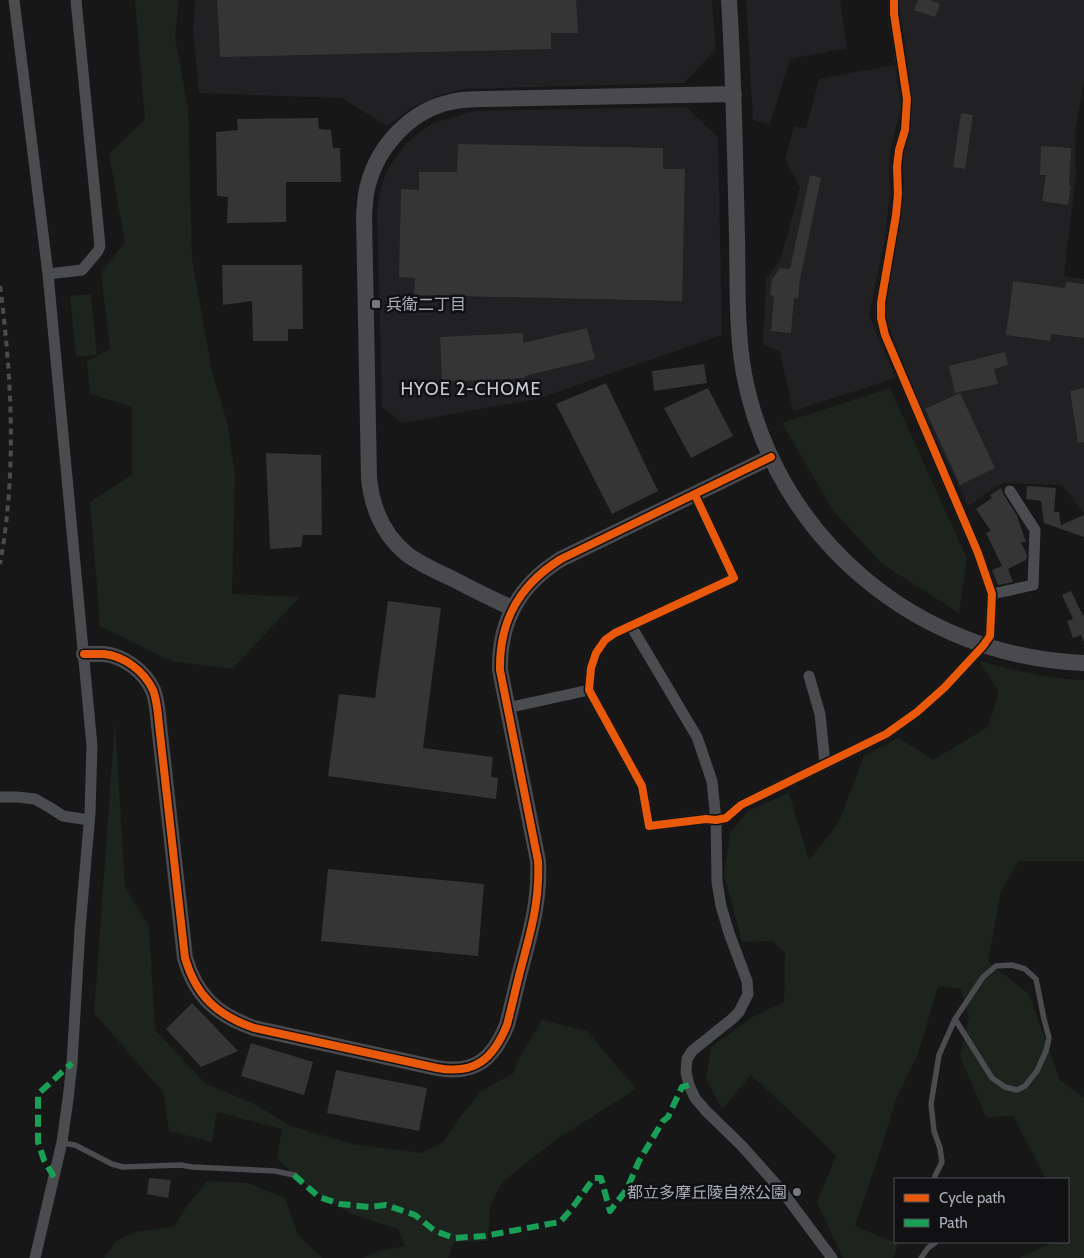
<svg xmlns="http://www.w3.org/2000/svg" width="1084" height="1258" viewBox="0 0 1084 1258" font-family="Cabin,'Noto Sans JP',sans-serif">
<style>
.built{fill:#212123}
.green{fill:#1d241e}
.building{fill:#353536}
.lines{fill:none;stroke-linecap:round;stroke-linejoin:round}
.lane{stroke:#4b4c50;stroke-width:5.5}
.street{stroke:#4b4c50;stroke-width:11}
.secondary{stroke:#4a4a4e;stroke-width:16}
.rail{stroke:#4b4c4f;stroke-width:4;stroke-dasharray:6 5;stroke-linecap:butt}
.quiet{stroke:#1a9f57;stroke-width:6;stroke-dasharray:12 6;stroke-linecap:butt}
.cycleway-casing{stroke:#111113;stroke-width:11}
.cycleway{stroke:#e8590c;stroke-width:8}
.poi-dot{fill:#757880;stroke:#111113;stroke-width:2}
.labels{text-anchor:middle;stroke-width:5;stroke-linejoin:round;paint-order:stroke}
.poi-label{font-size:16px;fill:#a8adb8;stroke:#111113;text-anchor:start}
.neighbourhood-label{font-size:18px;letter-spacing:1px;fill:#c9ccd4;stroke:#111113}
</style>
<rect width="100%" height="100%" fill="#171717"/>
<path class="built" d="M195 0H712L716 49 684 83 463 89 434 97 410 109 387 126 342 98 199 93 193 32Z
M746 0H840L847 48 790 59 770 124 753 120Z
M899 0H1084V81L1075 132 1076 174 1064 276 1084 279V514L1062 485 1002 483 968 506 920 406 885 317 904 185 902 155 912 104 910 82Z
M895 65 901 106 889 158 890 194 885 239 869 315 896 378 793 411 780 351 763 345 766 279 781 258 800 188 785 159 794 126 806 128 819 79Z
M686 107 718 137 722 335 537 399 402 423 382 407 377 213 379 195 386 172 406 143 433 123 475 111Z"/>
<path class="green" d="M135 0H179L175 38 188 108 192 259 212 371 228 426 235 476 232 594 300 597 232 669 171 661 100 626 90 502 132 475V407L90 394 87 361 110 349 101 273 125 242 109 154 145 119Z
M91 294 97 355 76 357 70 296Z
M890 388 967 559 959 613 881 563 833 510 782 423Z
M979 661C1014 670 1048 679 1084 680V861H1019L1001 891 988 962 1029 994 1060 1081 1084 1097V1258H1019L1054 1242H1068V1179H1046L1013 1116 986 1117 960 1056 969 1017 961 989 938 986 918 1054 896 1099 880 1152 855 1226 898 1244 893 1258H843L817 1202 836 1156 810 1130 751 1075 722 1109 706 1079 711 1047 752 1017 784 1002 785 953 772 941 742 942 724 874 730 833 748 811 789 793 809 860 839 822 864 756 899 738 933 760 988 727 999 692Z
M115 721 125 888 149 926 155 1030 206 1084 253 1103 290 1126 353 1144 421 1153 443 1142 461 1116 482 1090 513 1074 517 1062 542 1020 587 1031 636 1089 557 1139 502 1182 490 1206 488 1241 454 1242 448 1258H363L378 1251 405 1246 398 1229 351 1214 311 1189 277 1159 282 1129 217 1112 212 1142 169 1131 163 1092 94 1013Z
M207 1181 248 1183 285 1198 298 1235 322 1258H104L116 1241 135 1232 174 1227 187 1206Z"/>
<path class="building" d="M217 0H576L578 33H551V49L220 57Z
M918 0H930L940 4 935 17 914 10Z
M961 113 973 115 965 169 953 167Z
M318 118 319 129 331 130 333 148H340L341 182H286V222L227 223 228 197 217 196 216 132 238 130 237 119Z
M458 144 663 148V169H685L682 301 414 295 415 278 399 277 401 189 419 190V172H457Z
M1041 146 1071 148 1069 185H1071L1068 205 1042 201 1046 175H1040Z
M810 175 821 178 800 279 798 299 794 298 791 333 771 331 774 296 770 295 772 280 780 268 790 269Z
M222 265H302L303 329H288V341H253L252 301 223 305Z
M1013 281 1065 288 1066 282 1084 284V338L1051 334 1050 341 1006 335Z
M587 328 595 359 525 376V378L442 382 440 337 523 333V343Z
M1005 352 1008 365 994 369 998 384 955 393 949 366Z
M704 364 707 383 654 391 652 371Z
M606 383 658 491 612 514 556 404Z
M708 388 733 436 691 458 664 408Z
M1084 388V442L1078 443 1070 391Z
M960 393 995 468 960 485 925 409Z
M266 453 321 455 322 535H303L301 547 270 549Z
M1027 486 1056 488 1054 512H1059L1061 525 1084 515V537L1044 523 1041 501 1026 499Z
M1001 488 1004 495 1017 516 1026 542H1021L1027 555 1026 560 1008 569 1013 582 998 585 992 570 1002 566 986 533 991 531 976 509 992 498 990 495Z
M1071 591 1083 616 1084 615V642L1081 635 1073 638 1067 621 1073 619 1062 595Z
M388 601 441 608 423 748 493 757 491 777 498 778 496 799 328 776 339 694 375 698Z
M328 869 484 884 478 956 321 941Z
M192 1003 238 1051 201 1067 166 1029Z
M251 1043 313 1062 304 1095 241 1076Z
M336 1070 427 1088 419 1131 327 1113Z
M149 1178 171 1180 168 1198 147 1194Z"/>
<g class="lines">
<path class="lane" d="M62 1143 75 1145 112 1164 123 1167 181 1165 192 1167 275 1171 294 1175
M935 1179V1176L942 1162 940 1148 934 1131 931 1104 939 1055 955 1019 983 977 996 966 1012 965 1025 969 1036 979 1044 1019 1049 1038 1046 1051 1037 1071 1025 1086 1017 1090 1005 1087 992 1078 955 1019
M921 1258 928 1248 936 1242"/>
<path class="street" d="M14 0 48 274 92 746 90 813 80 929 72 1063 68 1099 62 1142 35 1258
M48 274 82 270 98 251 100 246 76 0
M695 495 734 578 615 633 605 640 596 653 591 668 589 690 642 786 649 826 706 819 716 820 726 818 741 805 886 734 917 712 944 688 983 646 990 636 992 594 978 553 885 335 881 318V303L896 215 898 194 897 167 899 150 905 130 907 99 894 14V0
M992 594 1033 585 1035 530 1010 491
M631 626 697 737 712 781 716 820 717 882 721 906 729 933 747 981 748 994 739 1012 732 1019 692 1051 687 1059 686 1072 689 1085 695 1098 706 1111 742 1146 782 1191 832 1258
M809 676 820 714 825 763
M507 708 589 690
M0 797H17L35 799 49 807 63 816 89 820"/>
<path class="secondary" d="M729 0C734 79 735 158 737 237 738 281 736 330 744 374 775 538 918 657 1084 663
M512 608C492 599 472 589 453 579 438 572 422 565 408 555 383 535 372 509 369 478L364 215C365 205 365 195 368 185 378 146 411 110 451 102 462 99 474 99 485 99L734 94
M84 654C91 654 97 654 104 654 124 656 144 671 153 690 157 700 158 713 159 725L185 958C196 996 217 1015 254 1028L437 1068C475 1075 493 1059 507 1025 512 1006 516 987 521 968 531 931 540 900 538 861L500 670C499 621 519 585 561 559L771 457"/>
<path class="rail" d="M0 286C3 307 5 329 7 350 13 422 13 493 0 564"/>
<path class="quiet" d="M294 1175 319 1197 340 1204 369 1207 386 1205 415 1215 435 1231 454 1238 484 1236 560 1222 570 1211 594 1178H601L610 1211 627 1189 639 1161 663 1121 668 1117 682 1087 689 1085
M54 1177 44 1160 38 1142V1094L72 1063"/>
<g class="cycleway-casing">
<path id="cycleway" d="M695 495 734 578 615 633 605 640 596 653 591 668 589 690 642 786 649 826 706 819 716 820 726 818 741 805 886 734 917 712 944 688 983 646 990 636 992 594 978 553 885 335 881 318V303L896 215 898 194 897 167 899 150 905 130 907 99 894 14V0
M84 654C91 654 97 654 104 654 124 656 144 671 153 690 157 700 158 713 159 725L185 958C196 996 217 1015 254 1028L437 1068C475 1075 493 1059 507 1025 512 1006 516 987 521 968 531 931 540 900 538 861L500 670C499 621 519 585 561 559L771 457"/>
</g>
<use href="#cycleway" class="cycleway"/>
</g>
<g class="poi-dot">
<rect x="371" y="299" width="10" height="10" rx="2.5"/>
<circle cx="797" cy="1192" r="5"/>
</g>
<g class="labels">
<g class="poi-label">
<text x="386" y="310">兵衛二丁目</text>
<text x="787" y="1198" text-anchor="end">都立多摩丘陵自然公園</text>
</g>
<g class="neighbourhood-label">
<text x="471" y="395">HYOE 2-CHOME</text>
</g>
</g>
<rect x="894" y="1178" width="175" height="65" fill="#111113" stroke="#4d4f55"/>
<rect x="904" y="1194" width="25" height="8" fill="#e8590c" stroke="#4d4f55"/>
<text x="939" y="1203" font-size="15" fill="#a8adb8">Cycle path</text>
<rect x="904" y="1219" width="25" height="8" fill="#1a9f57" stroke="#4d4f55"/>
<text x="939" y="1228" font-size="15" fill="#a8adb8">Path</text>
</svg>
